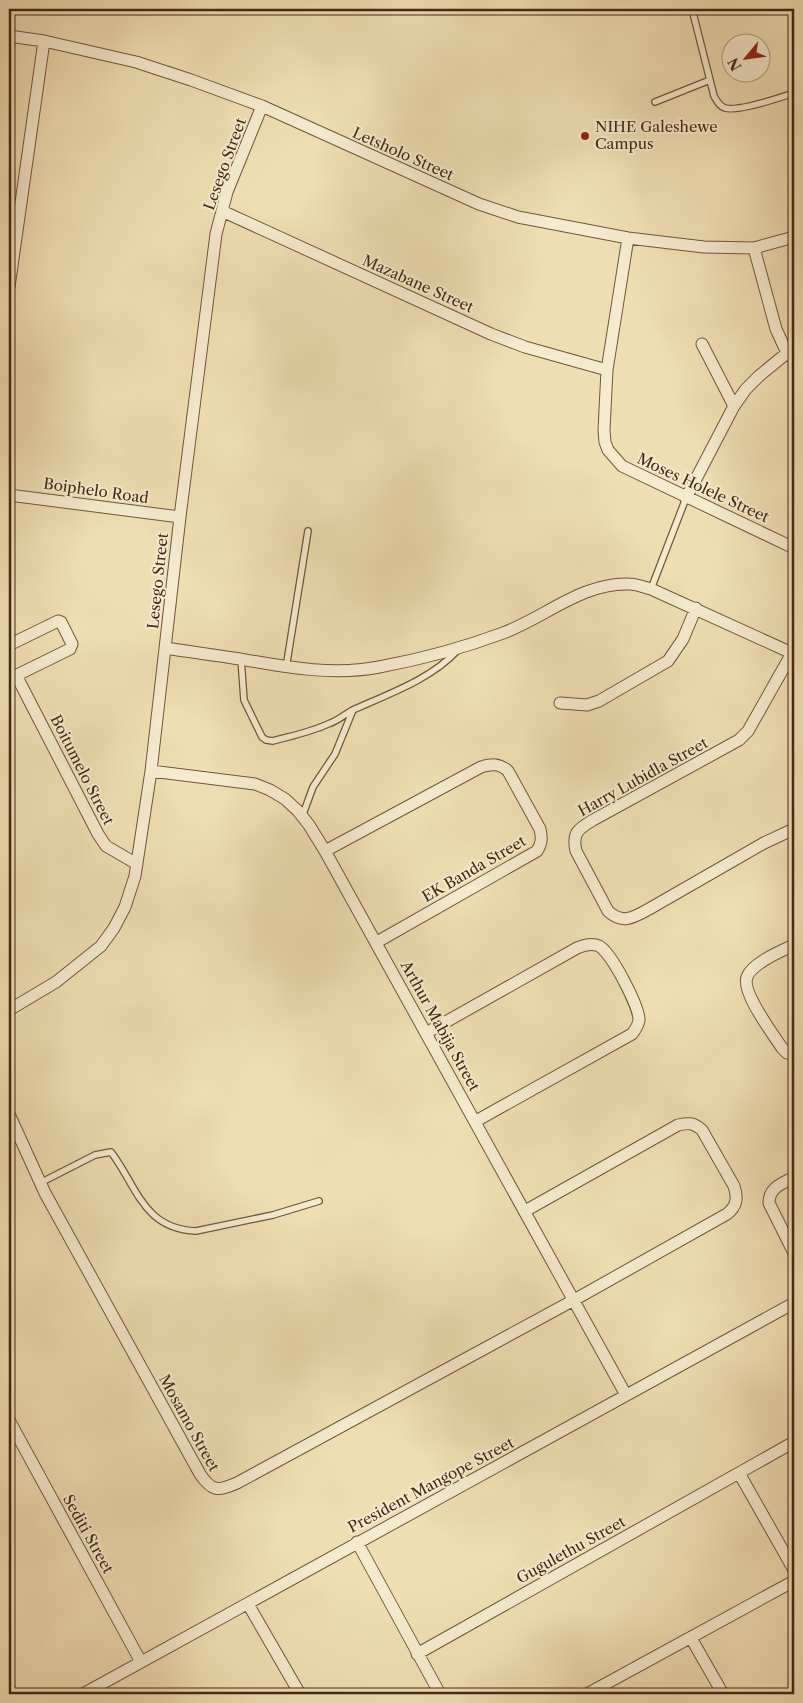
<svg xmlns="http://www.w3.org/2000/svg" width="803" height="1703" viewBox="0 0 803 1703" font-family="'Libre Caslon Text',serif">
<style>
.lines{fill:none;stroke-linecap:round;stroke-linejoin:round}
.service-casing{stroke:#70563d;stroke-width:8}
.minor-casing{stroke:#70563d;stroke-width:13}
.service{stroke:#f5eace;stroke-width:5.5}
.minor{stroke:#f5eace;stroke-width:11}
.poi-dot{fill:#8f2418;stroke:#f5eace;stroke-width:2}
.labels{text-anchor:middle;stroke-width:4;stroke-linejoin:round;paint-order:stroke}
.poi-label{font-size:15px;fill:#452816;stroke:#f5eace;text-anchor:start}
.street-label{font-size:15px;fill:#452816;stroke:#f5eace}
</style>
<rect width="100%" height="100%" fill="#efdeb3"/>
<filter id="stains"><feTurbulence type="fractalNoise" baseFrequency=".004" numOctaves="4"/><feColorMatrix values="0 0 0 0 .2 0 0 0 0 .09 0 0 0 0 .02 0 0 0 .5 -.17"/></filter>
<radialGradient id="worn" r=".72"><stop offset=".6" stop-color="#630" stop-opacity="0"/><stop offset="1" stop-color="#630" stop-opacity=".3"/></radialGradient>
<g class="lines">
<g class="service-casing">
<path id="service" d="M692 9 714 96C717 101 719 106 725 108 738 112 779 98 794 93
M655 102 710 80
M651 589 686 498
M241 659 244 700 262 737 266 740 273 741C291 736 311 732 328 724 338 721 346 713 355 709 391 693 431 679 458 650
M286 668 308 531
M302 817 313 787 335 754 353 710
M40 1183 95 1155 111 1152C137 1186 143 1229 196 1231L273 1215 319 1201"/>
</g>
<g class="minor-casing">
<path id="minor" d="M9 36 44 41 136 62 191 80 262 106 479 204 518 217 628 238 704 247 754 248 794 237
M222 211 491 334 525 347 607 370
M628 238 607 370 604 430 605 442 608 450 622 466 794 548
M754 248 776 329 787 353 794 359
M9 287 44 41
M702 344 734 406
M9 495 180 517
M686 498 734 406 746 389 759 376 787 353
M9 645 58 621 61 622 72 644 70 649 9 679
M165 648C190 652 215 655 240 659 286 667 333 676 379 667 422 659 463 648 503 633 544 618 583 582 629 584 636 584 644 587 651 589L794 654
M792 653 748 731 739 740 593 820C578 829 572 833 576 851L608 911C623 925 634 917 649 909L764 843 794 829
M16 675 98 834 106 846 137 864
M560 703 587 705 599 701 668 661 683 639 696 608
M151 771 255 784 270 790 285 799 298 811 309 825 325 851 626 1395
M325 851 481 767C492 764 499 763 508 771L540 829C542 838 542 843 537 851L377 942
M794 945C781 951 752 963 747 977 741 992 773 1034 782 1048L787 1053 794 1054
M9 1010 56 982 101 946 114 928 125 907 135 876 151 771 180 517 216 234 227 192 262 106
M426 1033 577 948C584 945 592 943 599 946 611 952 639 1006 639 1020 638 1026 636 1029 632 1034L476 1121
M9 1114 45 1193 200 1474C212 1492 218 1491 237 1483L574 1300 727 1214C737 1206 738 1198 734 1186L702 1130C693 1122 688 1123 678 1125L525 1211
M794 1177C782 1184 769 1187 769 1203L794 1253
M9 1420 141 1662
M739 1473 794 1570
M357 1542 440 1694
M248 1604 300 1694
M691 1638 723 1694
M417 1654 794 1442
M83 1694 794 1303
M587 1694 794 1581"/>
</g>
<use href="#service" class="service"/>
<use href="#minor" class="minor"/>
</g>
<circle class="poi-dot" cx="585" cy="136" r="5"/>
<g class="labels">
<g class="poi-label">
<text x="595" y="132">NIHE Galeshewe<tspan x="595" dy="17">Campus</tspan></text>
</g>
<g class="street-label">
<text transform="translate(403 154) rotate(24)" y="5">Letsholo Street</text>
<text transform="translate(225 164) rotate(-70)" y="5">Lesego Street</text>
<text transform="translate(418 284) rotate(24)" y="5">Mazabane Street</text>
<text transform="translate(703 488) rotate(25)" y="5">Moses Holele Street</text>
<text transform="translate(96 491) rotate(8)" y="5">Boiphelo Road</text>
<text transform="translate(158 581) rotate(-84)" y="5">Lesego Street</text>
<text transform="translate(82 770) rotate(63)" y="5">Boitumelo Street</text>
<text transform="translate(643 777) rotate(-29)" y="5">Harry Lubidla Street</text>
<text transform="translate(474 869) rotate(-30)" y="5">EK Banda Street</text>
<text transform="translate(440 1026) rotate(61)" y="5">Arthur Mabija Street</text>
<text transform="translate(189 1423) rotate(61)" y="5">Mosamo Street</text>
<text transform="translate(431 1485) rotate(-28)" y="5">President Mangope Street</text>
<text transform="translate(88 1534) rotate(61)" y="5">Sediti Street</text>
<text transform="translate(571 1550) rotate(-29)" y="5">Gugulethu Street</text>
</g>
</g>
<rect width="803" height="1703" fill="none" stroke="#efdeb3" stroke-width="30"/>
<rect x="10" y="10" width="783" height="1683" fill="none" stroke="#452816" stroke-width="2.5"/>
<rect x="15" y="15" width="773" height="1673" fill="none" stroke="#452816"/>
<g transform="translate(746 58) rotate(241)"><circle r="24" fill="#f5eace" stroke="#af9c84"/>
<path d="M0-4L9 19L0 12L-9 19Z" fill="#8f2418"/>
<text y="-8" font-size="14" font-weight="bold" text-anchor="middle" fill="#452816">N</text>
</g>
<rect width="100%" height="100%" filter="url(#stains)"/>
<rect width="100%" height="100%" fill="url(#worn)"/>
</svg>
